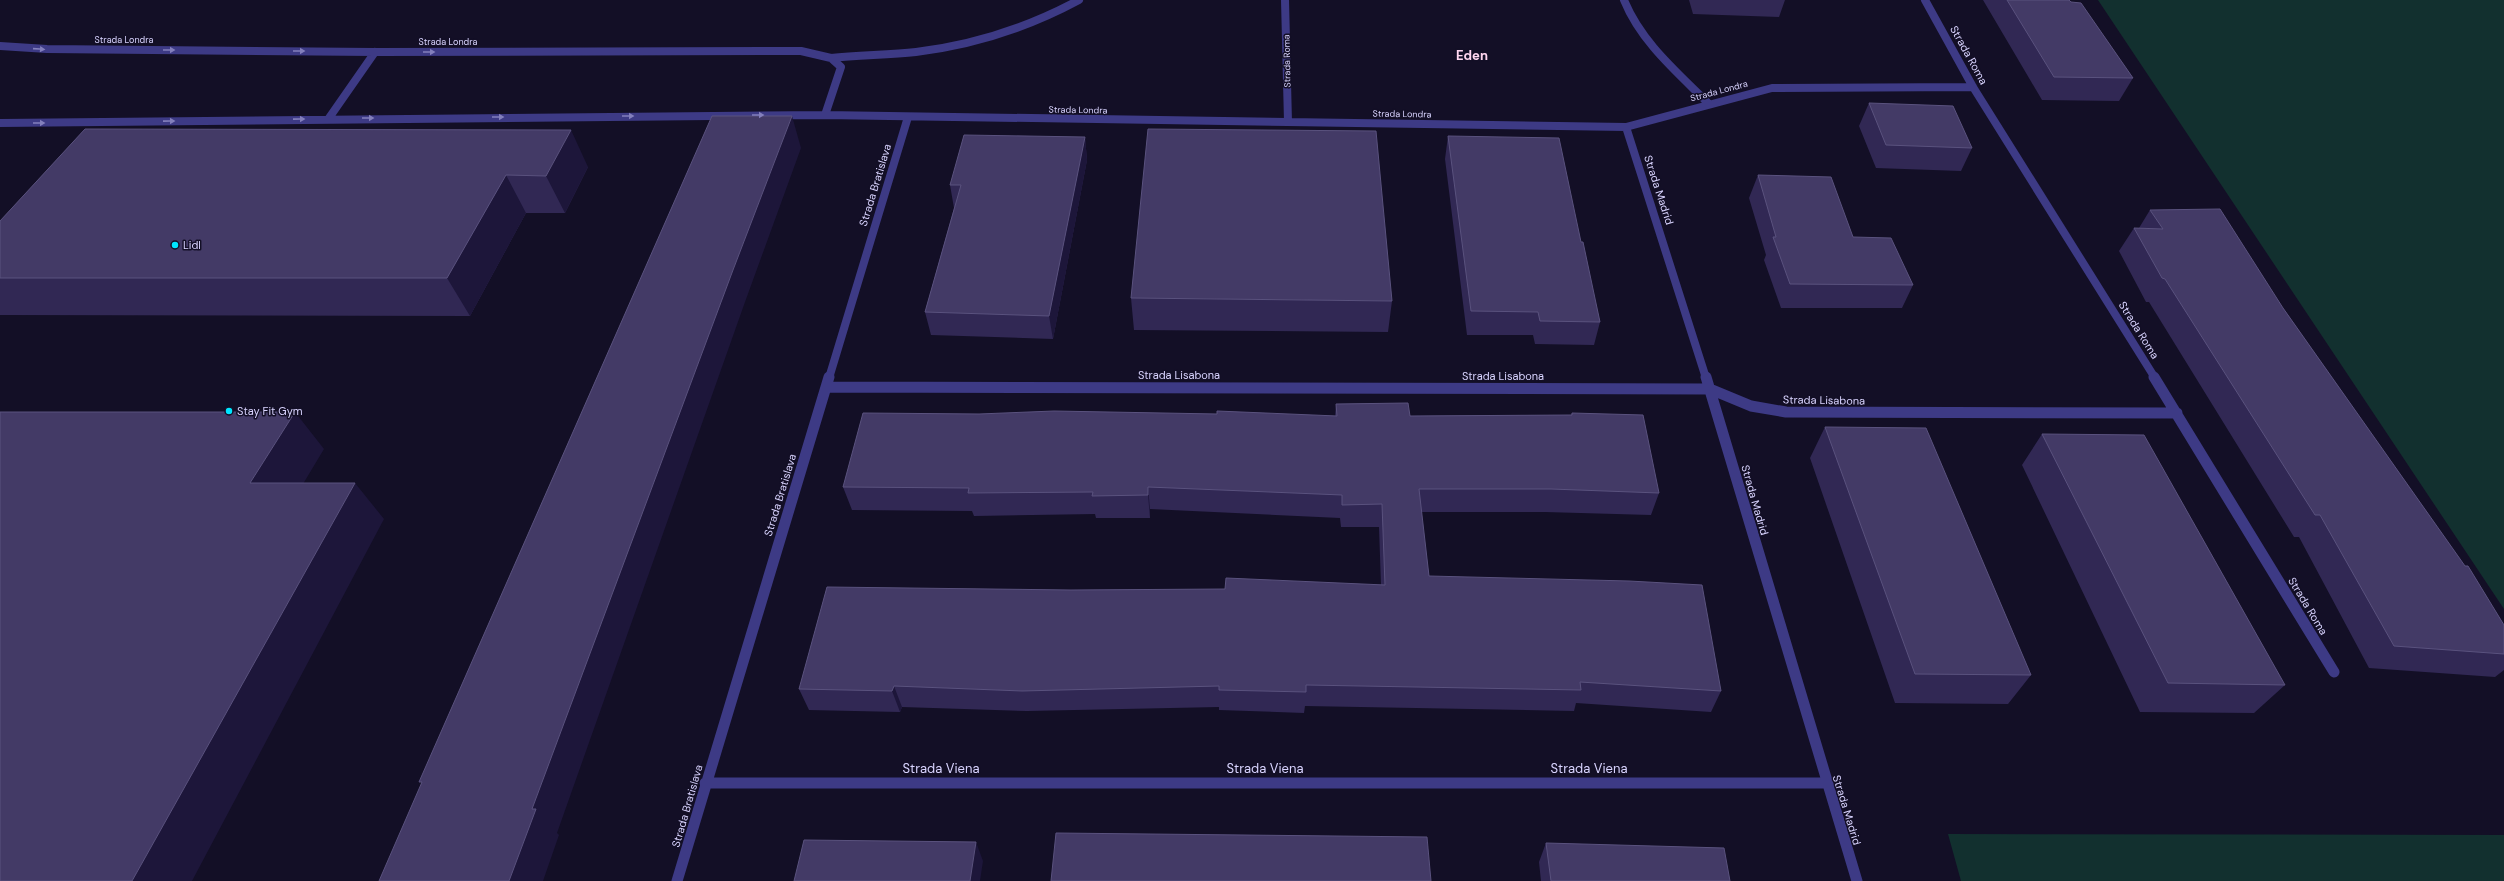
<svg xmlns="http://www.w3.org/2000/svg" width="2504" height="881" viewBox="0 0 2504 881" font-family="'DM Sans',sans-serif">
<style>
.green{fill:#12302f}
.lines{fill:none;stroke-linecap:round;stroke-linejoin:round}
.minor-far1{stroke:#3d3a85;stroke-width:8}
.minor{stroke:#3d3a85;stroke-width:11}
.wall{fill:#312854}
.shaded-wall{fill:#1d163a}
.building{fill:#433a66;stroke:#5a527e}
.oneway{fill:#837fbc}
.poi-dot{fill:#00e5ff;stroke:#130f26;stroke-width:1.5}
.labels{text-anchor:middle;stroke-width:3;stroke-linejoin:round;paint-order:stroke}
.far-street-label{font-size:9px;fill:#d9d4ff;stroke:#130f26}
.street-label{font-size:11px;fill:#d9d4ff;stroke:#130f26}
.poi-label{font-size:11px;fill:#d9d4ff;stroke:#130f26;text-anchor:start}
.far-district-label{font-size:13px;font-weight:bold;fill:#ffd6f0;stroke:#130f26}
.near-street-label{font-size:13px;fill:#d9d4ff;stroke:#130f26}
</style>
<rect width="100%" height="100%" fill="#130f26"/>
<path class="green" d="M2098 0H2504V609Z
M1948 834 2504 835V881H1961Z"/>
<g class="lines">
<path class="minor-far1" d="M1285 0 1288 122
M1624 0C1641 42 1677 72 1709 104
M1925 0 1973 87 2155 378
M0 46 47 49 375 52 801 51 831 58 841 67 825 115
M831 58C859 55 888 55 916 52 973 45 1029 27 1079 0
M329 118 375 52
M0 123 825 115 1626 127 1772 88 1973 87
M1626 127 1706 378
M829 378 908 117"/>
<path class="minor" d="M1706 377 1857 881
M2154 377 2334 672
M826 387 1710 389 1751 406 1786 412 2177 413
M705 783H1826
M677 881 829 377"/>
</g>
<path class="wall" d="M1689 0H1785L1779 17 1693 14Z
M1983 0H2069L2133 78 2119 101 2042 100Z
M1869 103 1972 148 1961 171 1876 168 1859 126Z
M1448 136 1581 242 1600 322 1594 345 1535 344 1533 335H1467L1445 159Z
M1085 137 1087 160 1053 339 931 335 925 312 954 208 950 185Z
M588 167 565 213H526L470 316 0 315V221Z
M1758 175 1853 237 1913 285 1902 308H1781L1764 260 1766 255 1749 198Z
M2150 210 2283 308 2504 625V670L2495 677 2369 668 2299 537H2294L2149 302H2146L2119 251 2134 228H2139Z
M1131 298 1392 301 1388 332 1134 330Z
M1336 404 1410 416 1571 415 1572 413 1659 493 1651 515 1545 512H1421L1429 576 1721 691 1711 712 1576 703 1574 711 1305 706 1304 713 1219 710V707L1027 711 902 707 900 712 809 710 799 689 1071 590 1225 589 1381 585 1379 527H1341L1340 518 1150 509V518H1096L1095 514 974 516 972 511 852 510 843 487 1335 416Z
M1825 427 2031 675 2008 704 1895 703 1810 458Z
M2042 434 2285 685 2254 713 2140 712 2022 465Z
M1546 843 1730 881H1541L1539 862Z"/>
<path class="shaded-wall" d="M792 116 801 148 745 302 557 833 559 835 543 881H509L532 809 733 270Z
M571 130 588 167 565 213 546 176Z
M1085 137 1087 160 1053 339 1049 316Z
M506 175 526 213 470 316 447 278Z
M295 412 324 449 282 519 250 483Z
M355 483 384 519 192 881H132Z
M1148 487 1150 509V518L1148 495Z
M894 686 902 707 900 712 892 691Z
M976 842 983 861 980 881H970Z"/>
<path class="building" d="M2007 0H2069L2071 2 2081 3 2133 78 2054 77Z
M1869 103 1953 106 1972 148 1886 145Z
M712 116H792L733 270 532 809H536L509 881H379L422 782H419Z
M85 129 571 130 546 176 506 175 447 278H0V221Z
M1148 129 1376 131 1392 301 1131 298Z
M964 135 1085 137 1049 316 925 312 961 185H950Z
M1448 136 1559 138 1581 242H1583L1600 322 1540 321 1538 312 1471 311Z
M1758 175 1831 177 1853 237 1891 238 1913 285 1790 284 1773 237H1776Z
M2220 209 2283 308 2465 566H2468L2504 625V654L2394 646 2320 515H2315L2165 279 2162 278 2134 228 2163 229 2150 210Z
M1408 403 1410 416 1572 415V413L1643 415 1659 493 1551 489H1419L1429 576 1629 581 1702 585 1721 691 1580 682 1581 690 1306 685V692L1219 690V686L1022 691 894 686 892 691 799 689 827 587 1071 590 1225 589 1226 578 1385 585 1382 504 1342 505V495L1148 487V495L1092 496 1093 492 968 493 969 488 843 487 863 413 979 414 1054 411 1217 414V411L1337 416 1336 404Z
M0 412H295L250 483H355L132 881H0Z
M1825 427 1926 428 2031 675 1915 674Z
M2042 434 2144 435 2285 685 2168 683Z
M1056 833 1427 837 1431 881H1051Z
M804 840 976 842 970 881H794Z
M1546 843 1724 848 1730 881H1551Z"/>
<defs><path id="oneway-solid" d="M-6-.8H1V-3.2L6.5 0L1 3.2V.8H-6Z"/></defs>
<g class="oneway">
<use href="#oneway-solid" transform="translate(39 49) rotate(4)"/>
<use href="#oneway-solid" transform="translate(169 50)"/>
<use href="#oneway-solid" transform="translate(299 51)"/>
<use href="#oneway-solid" transform="translate(429 52)"/>
<use href="#oneway-solid" transform="translate(758 115)"/>
<use href="#oneway-solid" transform="translate(628 116)"/>
<use href="#oneway-solid" transform="translate(498 117)"/>
<use href="#oneway-solid" transform="translate(368 118)"/>
<use href="#oneway-solid" transform="translate(299 119) rotate(-1)"/>
<use href="#oneway-solid" transform="translate(169 121) rotate(-1)"/>
<use href="#oneway-solid" transform="translate(39 123)"/>
</g>
<g class="poi-dot">
<circle cx="175" cy="245" r="4"/>
<circle cx="229" cy="411" r="4"/>
</g>
<g class="labels">
<g class="far-street-label">
<text x="124" y="43">Strada Londra</text>
<text x="448" y="45">Strada Londra</text>
<text transform="translate(1287 61) rotate(-91)" y="3">Strada Roma</text>
<text transform="translate(1719 91) rotate(-15)" y="3">Strada Londra</text>
<text transform="translate(1078 110) rotate(1)" y="3">Strada Londra</text>
<text transform="translate(1402 114) rotate(1)" y="3">Strada Londra</text>
</g>
<g class="street-label">
<text transform="translate(1969 55) rotate(61)" y="4">Strada Roma</text>
<text transform="translate(875 185) rotate(-73)" y="4">Strada Bratislava</text>
<text transform="translate(1659 190) rotate(72)" y="4">Strada Madrid</text>
<text transform="translate(2139 330) rotate(58)" y="4">Strada Roma</text>
<text x="1179" y="379">Strada Lisabona</text>
<text x="1503" y="380">Strada Lisabona</text>
<text transform="translate(1824 400) rotate(1)" y="4">Strada Lisabona</text>
<text transform="translate(780 495) rotate(-73)" y="4">Strada Bratislava</text>
<text transform="translate(1755 500) rotate(74)" y="4">Strada Madrid</text>
<text transform="translate(2308 606) rotate(59)" y="4">Strada Roma</text>
<text transform="translate(687 806) rotate(-74)" y="4">Strada Bratislava</text>
<text transform="translate(1847 810) rotate(73)" y="4">Strada Madrid</text>
</g>
<g class="poi-label">
<text x="183" y="249">Lidl</text>
<text x="237" y="415">Stay Fit Gym</text>
</g>
<g class="far-district-label">
<text x="1472" y="60">Eden</text>
</g>
<g class="near-street-label">
<text x="941" y="773">Strada Viena</text>
<text x="1265" y="773">Strada Viena</text>
<text x="1589" y="773">Strada Viena</text>
</g>
</g>
</svg>
